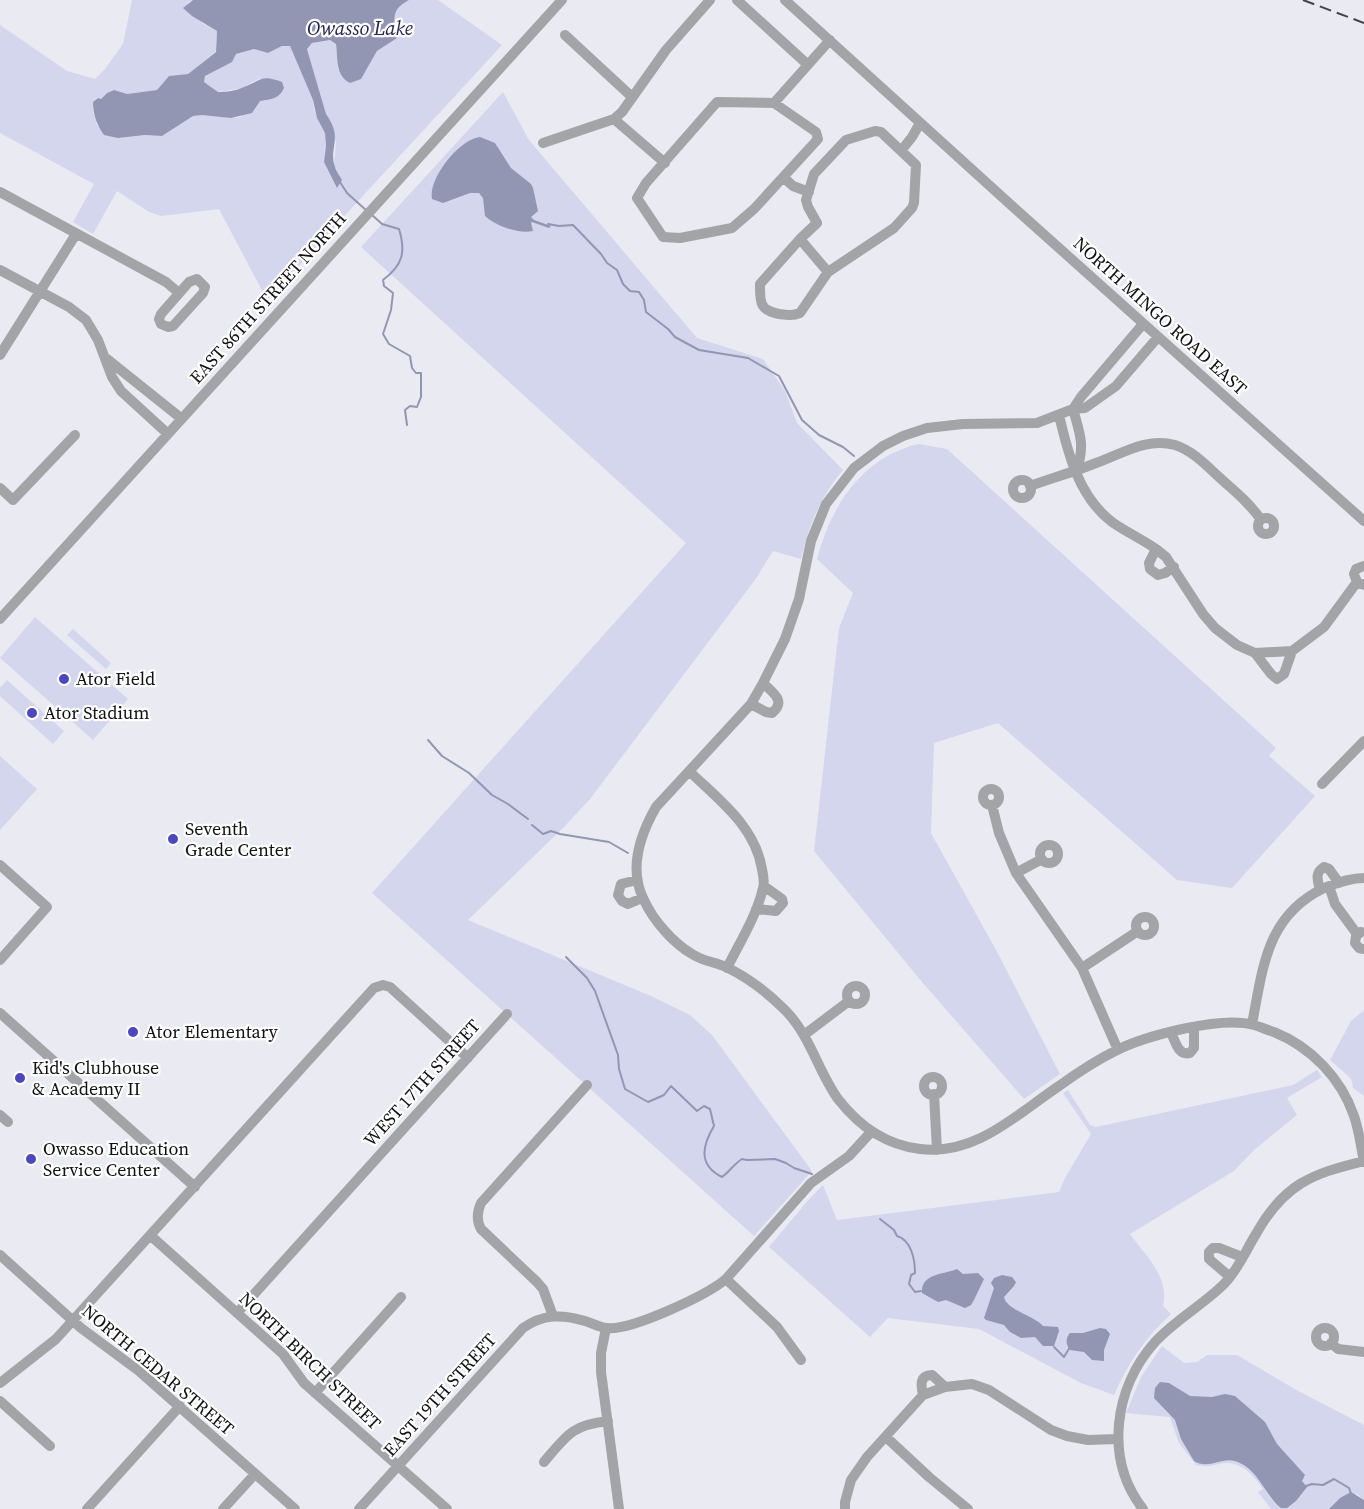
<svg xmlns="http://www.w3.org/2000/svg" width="1364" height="1509" viewBox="0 0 1364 1509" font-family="'Source Serif 4',serif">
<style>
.green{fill:#d3d6ed}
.water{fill:#9296b2}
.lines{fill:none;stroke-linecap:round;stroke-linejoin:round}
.stream{stroke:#9296b2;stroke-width:2}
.minor{stroke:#a3a4a7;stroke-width:10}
.rail{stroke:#434347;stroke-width:2;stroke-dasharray:12 6;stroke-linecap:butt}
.poi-dot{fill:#4c47bd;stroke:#fff;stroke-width:2}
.labels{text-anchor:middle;stroke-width:4.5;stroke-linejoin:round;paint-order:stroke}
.street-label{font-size:18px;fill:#111114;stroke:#fff}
.poi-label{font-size:18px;fill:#111114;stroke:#fff;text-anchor:start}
.water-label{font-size:20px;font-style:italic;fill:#24254d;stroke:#fff}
</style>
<rect width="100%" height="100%" fill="#eaebf2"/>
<path class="green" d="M132 0H193L187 3 202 23 217 31 216 51 188 74 169 76 157 90 127 94 114 90 107 93 101 99 97 98 93 102V111L97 125 118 138 145 135 162 136 193 116 202 114 231 118 241 117 260 78 243 88 218 92 204 82 205 76 231 62 235 54 254 49 268 53 282 46H290L313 100 314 110 325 133 326 146 324 162 342 180 334 166 336 143 332 123 326 114 307 49 312 43 330 40 336 44 338 70 365 72 377 51 397 38 393 17 400 5 409 0H438L502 45 267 300 219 209 161 216 149 212 117 191 93 234 73 222 94 184 0 133V25L67 71 95 79 105 69 123 44Z
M503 92 529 140 697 338 763 359 785 391 797 423 843 470C820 497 809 525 801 559L773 551 755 580 590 799 564 827 468 920 651 996 690 1015 712 1035 812 1171 754 1236 372 893 686 543 361 247Z
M919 444 947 449 1276 748 1269 756 1315 796 1232 888 1177 880 998 723 934 743 931 833 995 948 1060 1074 1024 1099 922 982 814 851 839 628 853 593 817 559C831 506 862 457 919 444Z
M35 617 128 699 93 740 0 658Z
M73 629 111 663 106 669 67 635Z
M7 680 64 731 53 744 0 696V688Z
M0 756 37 789 0 830Z
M1364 1010V1096L1353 1088 1352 1081 1348 1076 1330 1060 1351 1021Z
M1317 1070 1322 1077 1287 1098 1297 1115 1254 1150 1234 1171 1130 1234C1145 1255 1170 1277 1163 1306L1171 1314C1144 1339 1129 1362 1114 1395L1081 1383 979 1329 888 1318 870 1337 769 1247 810 1198 823 1185 837 1220 1059 1192 1065 1178 1091 1134 1063 1093 1068 1090 1090 1125 1096 1127 1293 1085Z
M1162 1346 1184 1363 1197 1362 1207 1355H1237L1300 1392 1364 1425V1500L1357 1494 1340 1498 1329 1509H1271L1258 1492 1263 1489C1253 1474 1239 1459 1219 1464 1211 1466 1205 1467 1196 1465L1179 1443 1170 1417 1126 1413 1141 1377Z"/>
<path class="water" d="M193 0H409C390 10 394 19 397 38L377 51 361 79 350 83C335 75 338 59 336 44L330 40 312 43 307 49 326 114C344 139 328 147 335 167 336 171 340 176 342 180L337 188 324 162 326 146 325 133 317 118 313 100 290 46H282L268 53 254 49 236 54 232 62 205 76 204 82 218 92C226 92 236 91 244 87 262 80 261 74 282 82L284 88C279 99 271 99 260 101L252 113 231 118 202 115 193 116 162 136 145 135 118 138 104 135C97 125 93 115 93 102L98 98 101 99 107 93 114 90 127 94 157 90 169 76 188 74 216 52 217 31 192 16 183 8Z
M480 137 495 143 511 168 531 184 533 188 538 211 531 217 534 220 551 226 549 228 532 222 531 223 533 231C518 234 496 226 485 216L483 198 479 193H470L443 203 432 199C428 179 459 139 480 137Z
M957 1269 963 1274 978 1273 984 1279 974 1300 971 1305 965 1308 946 1300 938 1302 922 1293C921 1273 943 1275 957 1269Z
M1002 1275 1012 1277 1016 1282 1014 1286 1004 1297C1006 1310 1035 1316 1043 1326L1058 1327 1059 1331 1054 1346H1043L1035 1337 1021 1338 1010 1332 1004 1325 986 1320 984 1318 994 1288 991 1283 994 1278Z
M1100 1328 1106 1329 1110 1334 1104 1350V1361L1092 1360 1084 1352 1070 1350C1066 1344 1065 1339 1070 1333H1083Z
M1160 1382 1169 1383 1190 1396 1212 1397 1225 1394 1235 1396 1265 1422 1277 1444 1305 1475 1302 1481 1307 1487 1296 1501 1287 1508H1281C1264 1494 1258 1468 1235 1461 1221 1457 1208 1470 1194 1461L1181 1439 1175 1420 1154 1398 1155 1388Z
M1351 1492 1364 1500V1509H1329L1340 1498Z"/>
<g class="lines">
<path class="stream" d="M340 182 347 193 367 211
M371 214 382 224 399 229C406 252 403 265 383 280L384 286 393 293 391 310 383 334 389 344 410 356 412 368 416 373H421V397L417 407 410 406 405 410 407 425
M548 224 559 226 573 225 601 254 607 263 617 270 623 284 630 291 639 292 644 300 646 312 668 329 675 337 699 350 748 358 779 376 802 420 819 435 843 447 854 456
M428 740 442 756 469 773 492 795 508 804 528 819
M532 825 543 834 551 831 560 834 609 842 628 853
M566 957 587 978 595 991 618 1055 619 1069 625 1089 648 1102 664 1095 671 1086 697 1111 704 1106 710 1109 714 1126C702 1146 698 1165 722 1177 730 1171 734 1164 742 1159L747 1160 775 1159 786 1163 794 1168 812 1174
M880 1219 894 1230 897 1236C911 1240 915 1259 915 1273L911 1275 909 1284 915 1292 921 1291
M1054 1347 1064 1357 1070 1347
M1303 1487 1312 1484 1323 1485 1334 1479 1349 1488 1351 1494"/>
<path class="minor" d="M737 0 807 64
M785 0 1011 205 1364 521
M565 35 632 97
M717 102 774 103 816 132 818 139 754 209 732 228 680 238 663 237 637 198 646 183Z
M774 103 830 40
M614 119 665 163
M543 143 614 119 622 112 666 50 710 0
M901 151 912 137 920 123
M783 177 793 186 809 192
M0 192 166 282 179 293
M800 239 760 284C760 302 759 310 779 314 787 315 792 316 800 313L828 272 894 228 912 208 914 203 916 165 881 132 875 131 846 140 814 174 806 200 808 207 817 223 800 239 828 272
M0 270 69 307 86 320 98 340 112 377 121 391 168 434
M197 279 205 287 203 293 173 326 168 327 161 324 159 319 161 314 189 282Z
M1158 337 1116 386 1085 408 1073 409 1037 423 963 424 927 428 903 436 883 446 854 468 826 504 811 541 799 599 785 639 763 683 751 704 656 807C640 835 628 869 644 900 653 920 673 943 692 954 702 961 715 962 726 967 747 977 768 993 785 1010 810 1035 818 1071 838 1099 859 1126 886 1145 920 1149 976 1156 1017 1114 1059 1086 1077 1073 1097 1060 1117 1050 1148 1035 1221 1016 1254 1025 1261 1027 1267 1030 1274 1032 1311 1047 1341 1078 1354 1116 1359 1130 1361 1147 1364 1162
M0 355 76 234
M107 359 182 419
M1073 409 1081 397 1143 324
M1073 409C1080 434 1085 444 1077 470
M1059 415C1068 454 1079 497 1112 522 1126 532 1142 539 1156 549
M1013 489a9 9 0 1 1 18 0a9 9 0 1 1-18 0Z
M1030 486C1052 478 1074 472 1096 463 1122 454 1146 437 1175 445 1193 451 1206 465 1219 477 1234 491 1250 503 1261 520
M0 488 13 500 75 435
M1258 526a8 8 0 1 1 16 0a8 8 0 1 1-16 0Z
M1364 566 1356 569 1354 574 1357 582 1364 585
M1174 567 1165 573 1158 575 1150 569 1149 563 1156 549 1166 557 1203 614 1215 628 1237 645 1255 653 1292 651 1324 627 1357 582
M0 619 562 0
M1255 653 1271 674 1277 679 1284 674 1292 651
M751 704 766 712 772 713C787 701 772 692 763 683
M689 771C719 800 755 826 762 869 763 875 765 882 763 888 757 915 740 942 727 968
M1322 784 1364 741
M983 797a8 8 0 1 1 16 0a8 8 0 1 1-16 0Z
M992 805 999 833 1016 873 1082 968 1118 1050
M1040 854a9 9 0 1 1 18 0a9 9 0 1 1-18 0Z
M0 865 47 907 0 960
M1016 873 1042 859
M637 880 621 884 618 895 622 901 628 904 642 898
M1329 886 1335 904 1357 934
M1320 890C1318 881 1314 873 1324 867L1329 869 1339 883
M756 909 776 911 783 903 782 899 764 886
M1136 926a9 9 0 1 1 18 0a9 9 0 1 1-18 0Z
M1361 932 1356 936 1355 943 1359 948 1364 949
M1082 968 1138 931
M847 995a9 9 0 1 1 18 0a9 9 0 1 1-18 0Z
M0 1013 195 1187
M1252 1024C1263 968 1266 916 1324 888 1336 883 1350 878 1364 878
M1171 1033C1176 1042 1178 1056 1190 1053L1194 1048V1028
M804 1035 849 1001
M924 1086a9 9 0 1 1 18 0a9 9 0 1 1-18 0Z
M934 1094 937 1150
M0 1115 8 1122
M151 1236 283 1354 304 1383 447 1509
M0 1255 81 1328 139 1371 295 1509
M1230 1277 1209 1259V1252L1213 1248H1219L1242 1257
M726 1279 777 1327 801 1360
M237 1313 507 1014
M553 1316 543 1289 537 1282 481 1229C476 1220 477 1212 481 1203L587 1085
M606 1328 601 1353V1372L619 1509
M1316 1337a9 9 0 1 1 18 0a9 9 0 1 1-18 0Z
M1331 1343 1338 1349 1364 1352
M0 1383 56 1339 374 988 383 985 390 987 468 1058
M315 1393 401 1297
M923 1395C921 1386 919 1375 932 1375L945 1387
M0 1401 50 1446
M886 1437 929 1477 968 1509
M544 1462C567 1435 572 1425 608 1421
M87 1509 180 1406
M223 1509 255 1474
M359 1509 523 1328C543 1314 562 1314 585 1321 592 1323 600 1328 607 1328 631 1331 707 1295 726 1279L811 1183 849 1156 871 1132
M845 1509V1502L851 1480 867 1457 923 1395 945 1387 972 1384 989 1390 1051 1430 1067 1436 1088 1440 1117 1439
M1143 1509C1104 1459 1114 1388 1155 1342 1175 1320 1203 1305 1224 1284 1238 1270 1246 1250 1256 1234 1284 1184 1311 1174 1364 1161"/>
<path class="rail" d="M1303 0 1364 23"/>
</g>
<g class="poi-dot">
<circle cx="64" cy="679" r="6"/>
<circle cx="32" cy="713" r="6"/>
<circle cx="173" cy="839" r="6"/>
<circle cx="133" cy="1032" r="6"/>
<circle cx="20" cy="1078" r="6"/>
<circle cx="31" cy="1159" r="6"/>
</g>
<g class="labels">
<g class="street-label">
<text transform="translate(268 298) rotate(-48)" y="6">EAST 86TH STREET NORTH</text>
<text transform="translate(1160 316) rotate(42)" y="6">NORTH MINGO ROAD EAST</text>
<text transform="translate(422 1083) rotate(-48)" y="6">WEST 17TH STREET</text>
<text transform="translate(310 1361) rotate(44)" y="6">NORTH BIRCH STREET</text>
<text transform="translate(158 1370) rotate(40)" y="6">NORTH CEDAR STREET</text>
<text transform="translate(440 1395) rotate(-48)" y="6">EAST 19TH STREET</text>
</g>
<g class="poi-label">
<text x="76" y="685">Ator Field</text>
<text x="44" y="719">Ator Stadium</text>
<text x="185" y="835">Seventh<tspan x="185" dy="21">Grade Center</tspan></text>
<text x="145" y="1038">Ator Elementary</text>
<text x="32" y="1074">Kid's Clubhouse<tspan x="32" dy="21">&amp; Academy II</tspan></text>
<text x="43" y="1155">Owasso Education<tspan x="43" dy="21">Service Center</tspan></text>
</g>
<g class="water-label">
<text x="360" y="35">Owasso Lake</text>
</g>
</g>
</svg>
